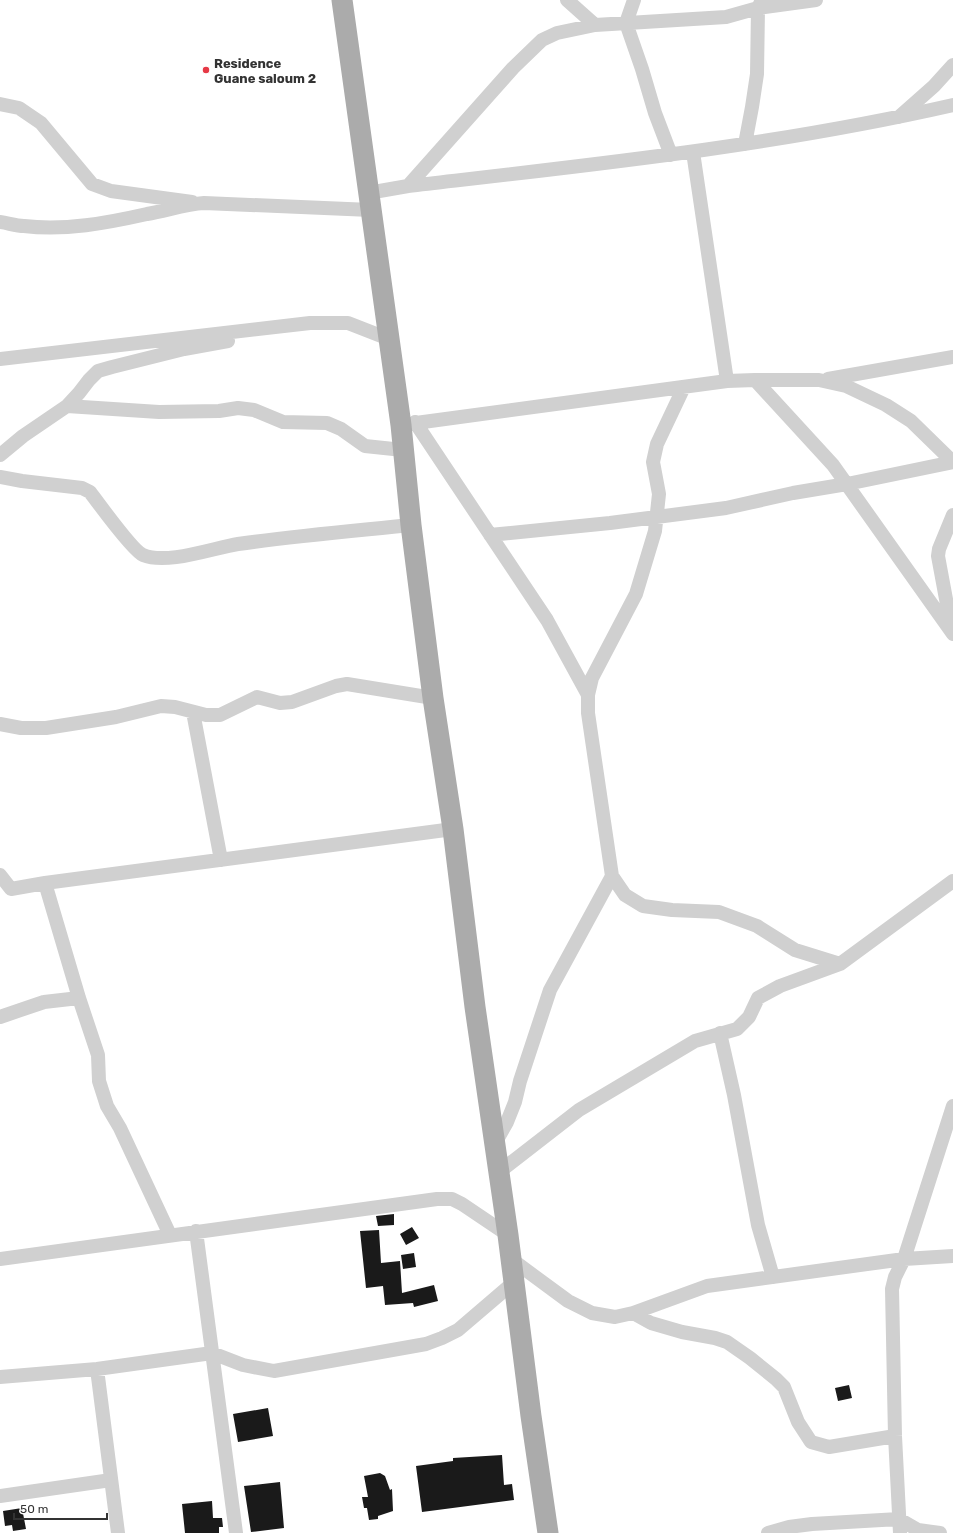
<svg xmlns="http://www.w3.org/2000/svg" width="953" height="1533" viewBox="0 0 953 1533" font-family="Rubik,sans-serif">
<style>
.building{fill:#1a1a1a}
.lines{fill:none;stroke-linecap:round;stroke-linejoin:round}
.street{stroke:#d0d0d0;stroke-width:14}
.primary{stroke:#ababab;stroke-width:21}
.poi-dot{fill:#e63946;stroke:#fff;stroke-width:1.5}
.labels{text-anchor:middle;stroke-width:4;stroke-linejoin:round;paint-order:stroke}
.poi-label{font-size:13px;font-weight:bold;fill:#333;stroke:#fff;text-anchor:start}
</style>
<rect width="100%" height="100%" fill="#fff"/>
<path class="building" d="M394 1214V1225L378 1226 376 1216Z
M412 1227 419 1238 406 1245 400 1234Z
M379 1230 381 1263 400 1261 402 1293 434 1285 438 1301 414 1307 413 1303 385 1305 383 1286 366 1288 360 1231Z
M414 1253 416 1267 403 1269 401 1255Z
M849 1385 852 1398 838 1401 835 1388Z
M268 1408 273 1436 238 1442 233 1414Z
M502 1455 504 1485 512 1484 514 1500 422 1512 416 1466 453 1461V1458Z
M380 1473 385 1476 390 1490 392 1489 393 1511 378 1516V1519L369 1520 367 1508H364L362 1497H368L364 1476Z
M280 1482 284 1528 251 1532 244 1486Z
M212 1501 213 1518H222L223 1527H219V1533H185L182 1504Z
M22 1508 26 1529 13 1531 12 1525 5 1526 3 1511Z"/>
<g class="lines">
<path class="street" d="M567 0 595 25
M634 0 626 23 642 69 655 113 671 155
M0 104 19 108 41 123 92 184 111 191 192 202
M899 117 934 86 953 65
M745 144 752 107 757 74 758 8 762 0
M693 152 727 381
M408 186 513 68 542 40 557 33 595 25 726 17 758 8 816 0
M368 193 408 186C590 165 773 146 953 105
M0 222C8 223 16 226 24 226 65 231 107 223 147 214 166 211 185 204 204 203L371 210
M0 359 310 323H348L389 339
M828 379 953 357
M755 380 833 465 953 634
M684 387 657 444 653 462 659 494 655 531 636 594 592 678 588 695V713L612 876 625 895 643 906 672 910 719 912 757 926 795 950 840 964
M67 406 159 412 219 411 238 408 254 410 283 422 327 423 341 429 365 446 403 450
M415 422 547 620 588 695
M401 425 727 381 755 380H819L846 386 886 405 911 421 953 462
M0 455 23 436 67 406 79 393 89 380 98 371 112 367 184 349 228 341
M0 477 22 481 82 488 90 492C99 504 133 551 143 555 167 565 213 548 238 544 295 536 353 531 411 525
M490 535 610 523 726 508 793 493 847 484 953 462
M951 626 938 556 939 549 953 515
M193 712 221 860
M0 724 21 728H46L116 717 161 706 175 707 206 715H220L257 697 280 703 292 702 336 686 347 684 433 698
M0 875 11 889 45 883 453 829
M45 883 79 998 98 1055 99 1081 107 1106 120 1128 170 1235
M0 1017 44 1002 79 998
M720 1033 734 1095 758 1225 773 1277
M494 1145 507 1122 515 1102 520 1081 550 990 612 876
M499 1172 579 1110 695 1041 737 1029 749 1017 758 998 780 986 840 964 953 881
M196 1231 236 1533
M0 1259 437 1199H452L462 1204 508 1235
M511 1259 568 1301 592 1313 615 1317 633 1313 707 1286 904 1259 953 1256
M633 1313 651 1323 682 1332 715 1338 727 1342 750 1358 776 1379 784 1387 798 1422 811 1442 829 1447 895 1436
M97 1369 118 1533
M0 1377 97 1369 212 1353 243 1365 274 1371 426 1344 442 1338 458 1330 514 1282
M0 1496 111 1480
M768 1533 789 1527 812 1524 899 1519 918 1530 940 1533
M900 1533 895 1436 892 1289 895 1277 904 1259 953 1106"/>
<path class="primary" d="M342 0 401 425 411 525 433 698 453 829 475 1007 508 1235 531 1416 548 1533"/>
</g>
<circle class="poi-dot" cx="206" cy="70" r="4"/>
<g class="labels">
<g class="poi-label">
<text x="214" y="68">Residence<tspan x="214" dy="15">Guane saloum 2</tspan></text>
</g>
</g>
<path d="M14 1513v6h93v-6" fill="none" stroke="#333333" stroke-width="2"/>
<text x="20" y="1513" font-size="12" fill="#333333" stroke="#ffffff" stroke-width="3" paint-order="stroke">50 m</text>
</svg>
